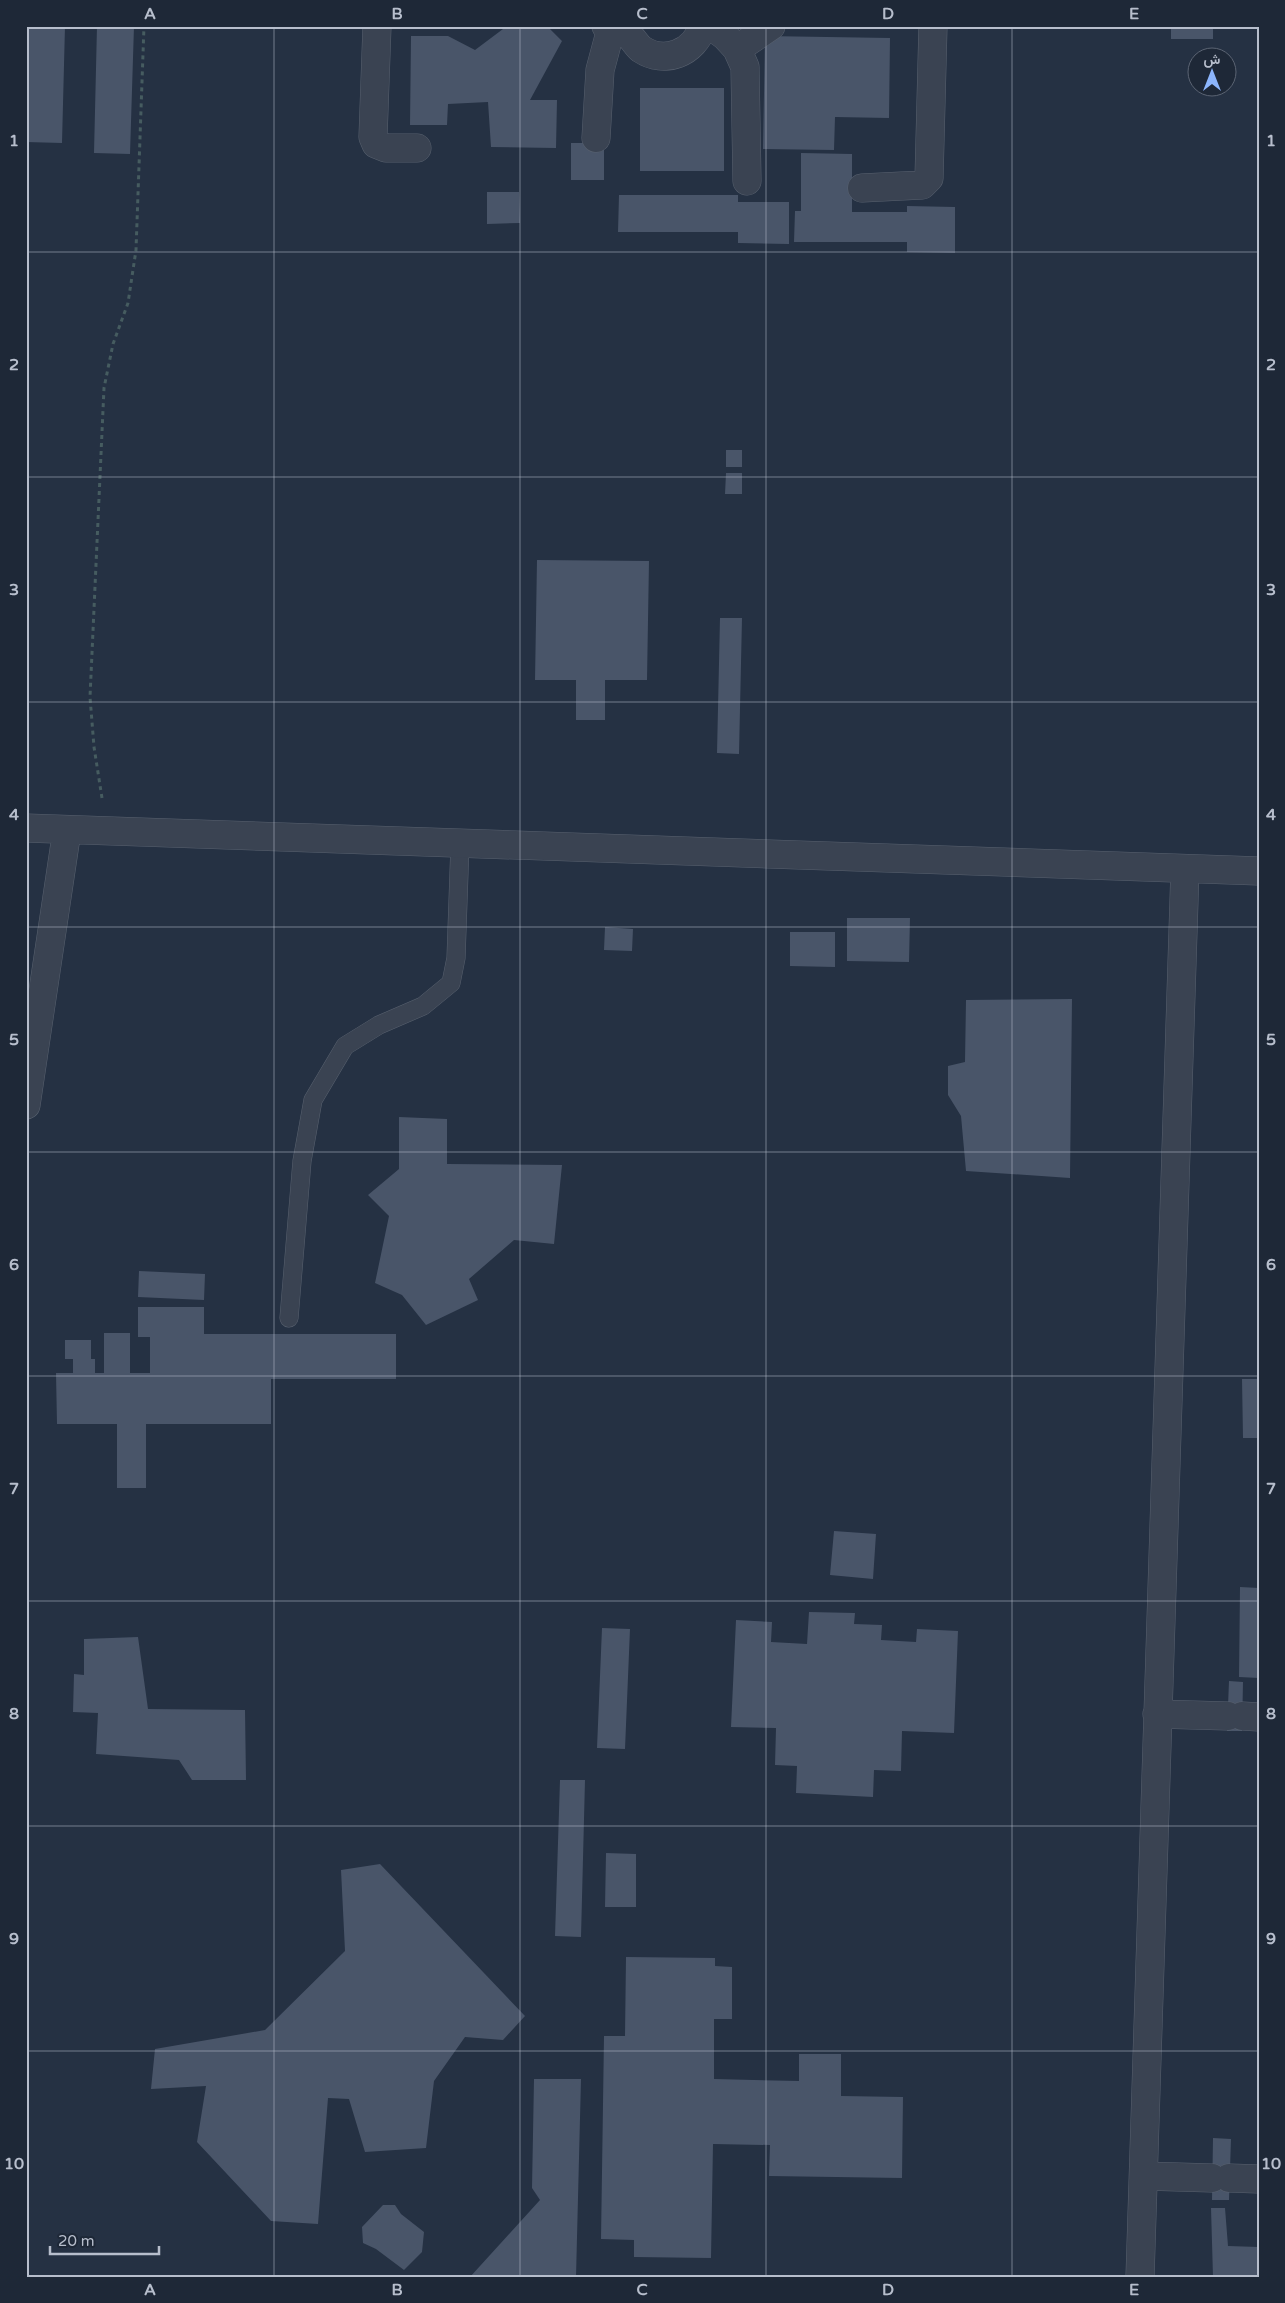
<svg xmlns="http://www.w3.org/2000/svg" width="1285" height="2303" viewBox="0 0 1285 2303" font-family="'Varela Round',Vazirmatn,sans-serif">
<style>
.building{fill:#495569}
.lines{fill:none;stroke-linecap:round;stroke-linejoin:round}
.lane-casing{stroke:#58616f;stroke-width:19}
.street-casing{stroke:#58616f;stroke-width:29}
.path{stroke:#465c60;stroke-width:3;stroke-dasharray:4 4;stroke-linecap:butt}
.lane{stroke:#3a4352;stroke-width:18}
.street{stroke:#3a4352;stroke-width:28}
.grid{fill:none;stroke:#b7becc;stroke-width:1;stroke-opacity:0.55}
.neatline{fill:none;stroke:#b7becc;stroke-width:2}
.grid-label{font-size:16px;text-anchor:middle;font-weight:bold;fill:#b7becc}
</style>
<rect width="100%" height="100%" fill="#253143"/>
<path class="building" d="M26 26H65L62 143 26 142Z
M97 26H134L130 154 94 153Z
M507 26H547L562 41 530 100H557L556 148 491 147 488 102 448 104 447 125H410L411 36H448L475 50Z
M1171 26H1213V39H1171Z
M765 36 890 38 889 118 835 117 834 150 763 149Z
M640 88H724V171H640Z
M571 143H604V180H571Z
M801 153 852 154V212H907V206L955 207V253L907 252V242H794L795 211H801Z
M487 192H519L520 223 487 224Z
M619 195H738V202H789V244L738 243V232H618Z
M726 450H742V467H726Z
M726 473H742V494H725Z
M537 560 649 561 647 680H605V720H576V680H535Z
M720 618H742L739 754 717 753Z
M847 918H910L909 962 847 961Z
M605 927 633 929 632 951 604 950Z
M790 932H835V967L790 966Z
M1072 999 1070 1178 966 1171 961 1116 948 1095V1066L965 1062 966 1000Z
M399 1117 447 1119V1164L562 1165 554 1244 514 1240 469 1279 478 1300 426 1325 402 1295 375 1283 389 1216 368 1195 399 1169Z
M139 1271 205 1274 204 1300 138 1297Z
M138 1307H204V1334H396V1379H271V1424H146V1488H117V1424H57L56 1373H73V1359H65V1340H91V1359H95V1373H104V1333H130V1373H150V1337H138Z
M1242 1379H1259V1438H1243Z
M834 1531 876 1534 873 1579 830 1575Z
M1240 1587 1259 1588V1678L1239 1677Z
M809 1612 855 1613 854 1624 882 1625 881 1640 916 1642 917 1629 958 1631 954 1733 902 1731 901 1771 874 1770 873 1797 796 1793 797 1766 775 1765 776 1728 731 1727 736 1620 772 1622 771 1642 807 1644Z
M602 1628 630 1629 625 1749 597 1748Z
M138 1637 148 1709 245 1710 246 1780H192L179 1760 96 1754 98 1713 73 1712 74 1674 84 1675V1639Z
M1229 1681 1243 1682 1242 1731H1227Z
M560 1780H585L581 1937 555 1936Z
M606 1853 636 1854V1907H605Z
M380 1864 525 2016 503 2040 465 2037 434 2081 426 2148 365 2152 349 2099 328 2098 318 2224 271 2221 197 2142 206 2086 151 2089 155 2049 265 2030 345 1951 341 1870Z
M626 1957 715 1958V1966L732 1967V2019H714V2079L799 2081V2054H841V2096L903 2097 902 2178 769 2176 770 2145 713 2144 711 2258 634 2257V2240L601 2239 604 2036H625Z
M534 2079H581L576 2277H470L540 2200 532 2188Z
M1213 2138 1231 2139 1229 2200H1212Z
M383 2205H395L401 2214 424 2232 422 2252 404 2270 376 2249 363 2243 362 2227Z
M1211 2208H1225L1228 2246 1259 2247V2277H1213Z"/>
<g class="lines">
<g class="lane-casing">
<path id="lane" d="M289 1318 302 1161 313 1100 345 1046 379 1025 423 1006 451 983 456 958 460 844"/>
</g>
<g class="street-casing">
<path id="street" d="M377 26 373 137 376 144 386 148H417
M606 26C613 29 622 31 628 35 633 38 636 45 641 49 665 65 694 53 703 26
M711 26 725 36 737 49 745 67 747 181
M737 49 771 26
M596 138 600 70 611 29
M862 188 922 185 929 178 933 26
M26 828 1259 871
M26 1105 67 830
M1157 1714 1228 1716
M1242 1716 1259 1717
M1144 2176 1212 2178
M1229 2178 1259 2179
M1140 2277 1185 869"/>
</g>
<path class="path" d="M102 798 94 747 90 697 104 388 113 344 128 303 136 250 144 26"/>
<use href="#lane" class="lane"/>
<use href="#street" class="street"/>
</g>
<path class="grid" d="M274 26V2277M520 26V2277M766 26V2277M1012 26V2277M26 252H1259M26 477H1259M26 702H1259M26 927H1259M26 1152H1259M26 1376H1259M26 1601H1259M26 1826H1259M26 2051H1259"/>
<rect width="1285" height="2303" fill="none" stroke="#1e2837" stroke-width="55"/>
<g transform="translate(1212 72)"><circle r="24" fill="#1e2837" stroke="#5b6473"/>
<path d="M0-4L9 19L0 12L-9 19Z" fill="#8cb5fc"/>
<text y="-8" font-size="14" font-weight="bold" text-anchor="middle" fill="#b7becc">ش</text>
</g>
<path d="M50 2246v8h109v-8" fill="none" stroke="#b7becc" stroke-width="2.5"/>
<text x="58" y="2246" font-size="15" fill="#b7becc" stroke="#1e2837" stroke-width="4" paint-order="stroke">20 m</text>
<rect x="28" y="28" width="1230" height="2248" class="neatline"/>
<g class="grid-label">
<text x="150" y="19">A</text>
<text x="397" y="19">B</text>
<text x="642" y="19">C</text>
<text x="888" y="19">D</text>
<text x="1134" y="19">E</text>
<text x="14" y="146">1</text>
<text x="1271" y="146">1</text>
<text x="14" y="370">2</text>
<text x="1271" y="370">2</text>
<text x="14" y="595">3</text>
<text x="1271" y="595">3</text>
<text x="14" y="820">4</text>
<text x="1271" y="820">4</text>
<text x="14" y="1045">5</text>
<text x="1271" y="1045">5</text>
<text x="14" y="1270">6</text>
<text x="1271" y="1270">6</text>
<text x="14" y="1494">7</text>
<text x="1271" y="1494">7</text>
<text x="14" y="1719">8</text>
<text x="1271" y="1719">8</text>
<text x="14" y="1944">9</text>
<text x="1271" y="1944">9</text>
<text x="14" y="2169">10</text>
<text x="1271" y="2169">10</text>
<text x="150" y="2295">A</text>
<text x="397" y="2295">B</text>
<text x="642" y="2295">C</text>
<text x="888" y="2295">D</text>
<text x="1134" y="2295">E</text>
</g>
</svg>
